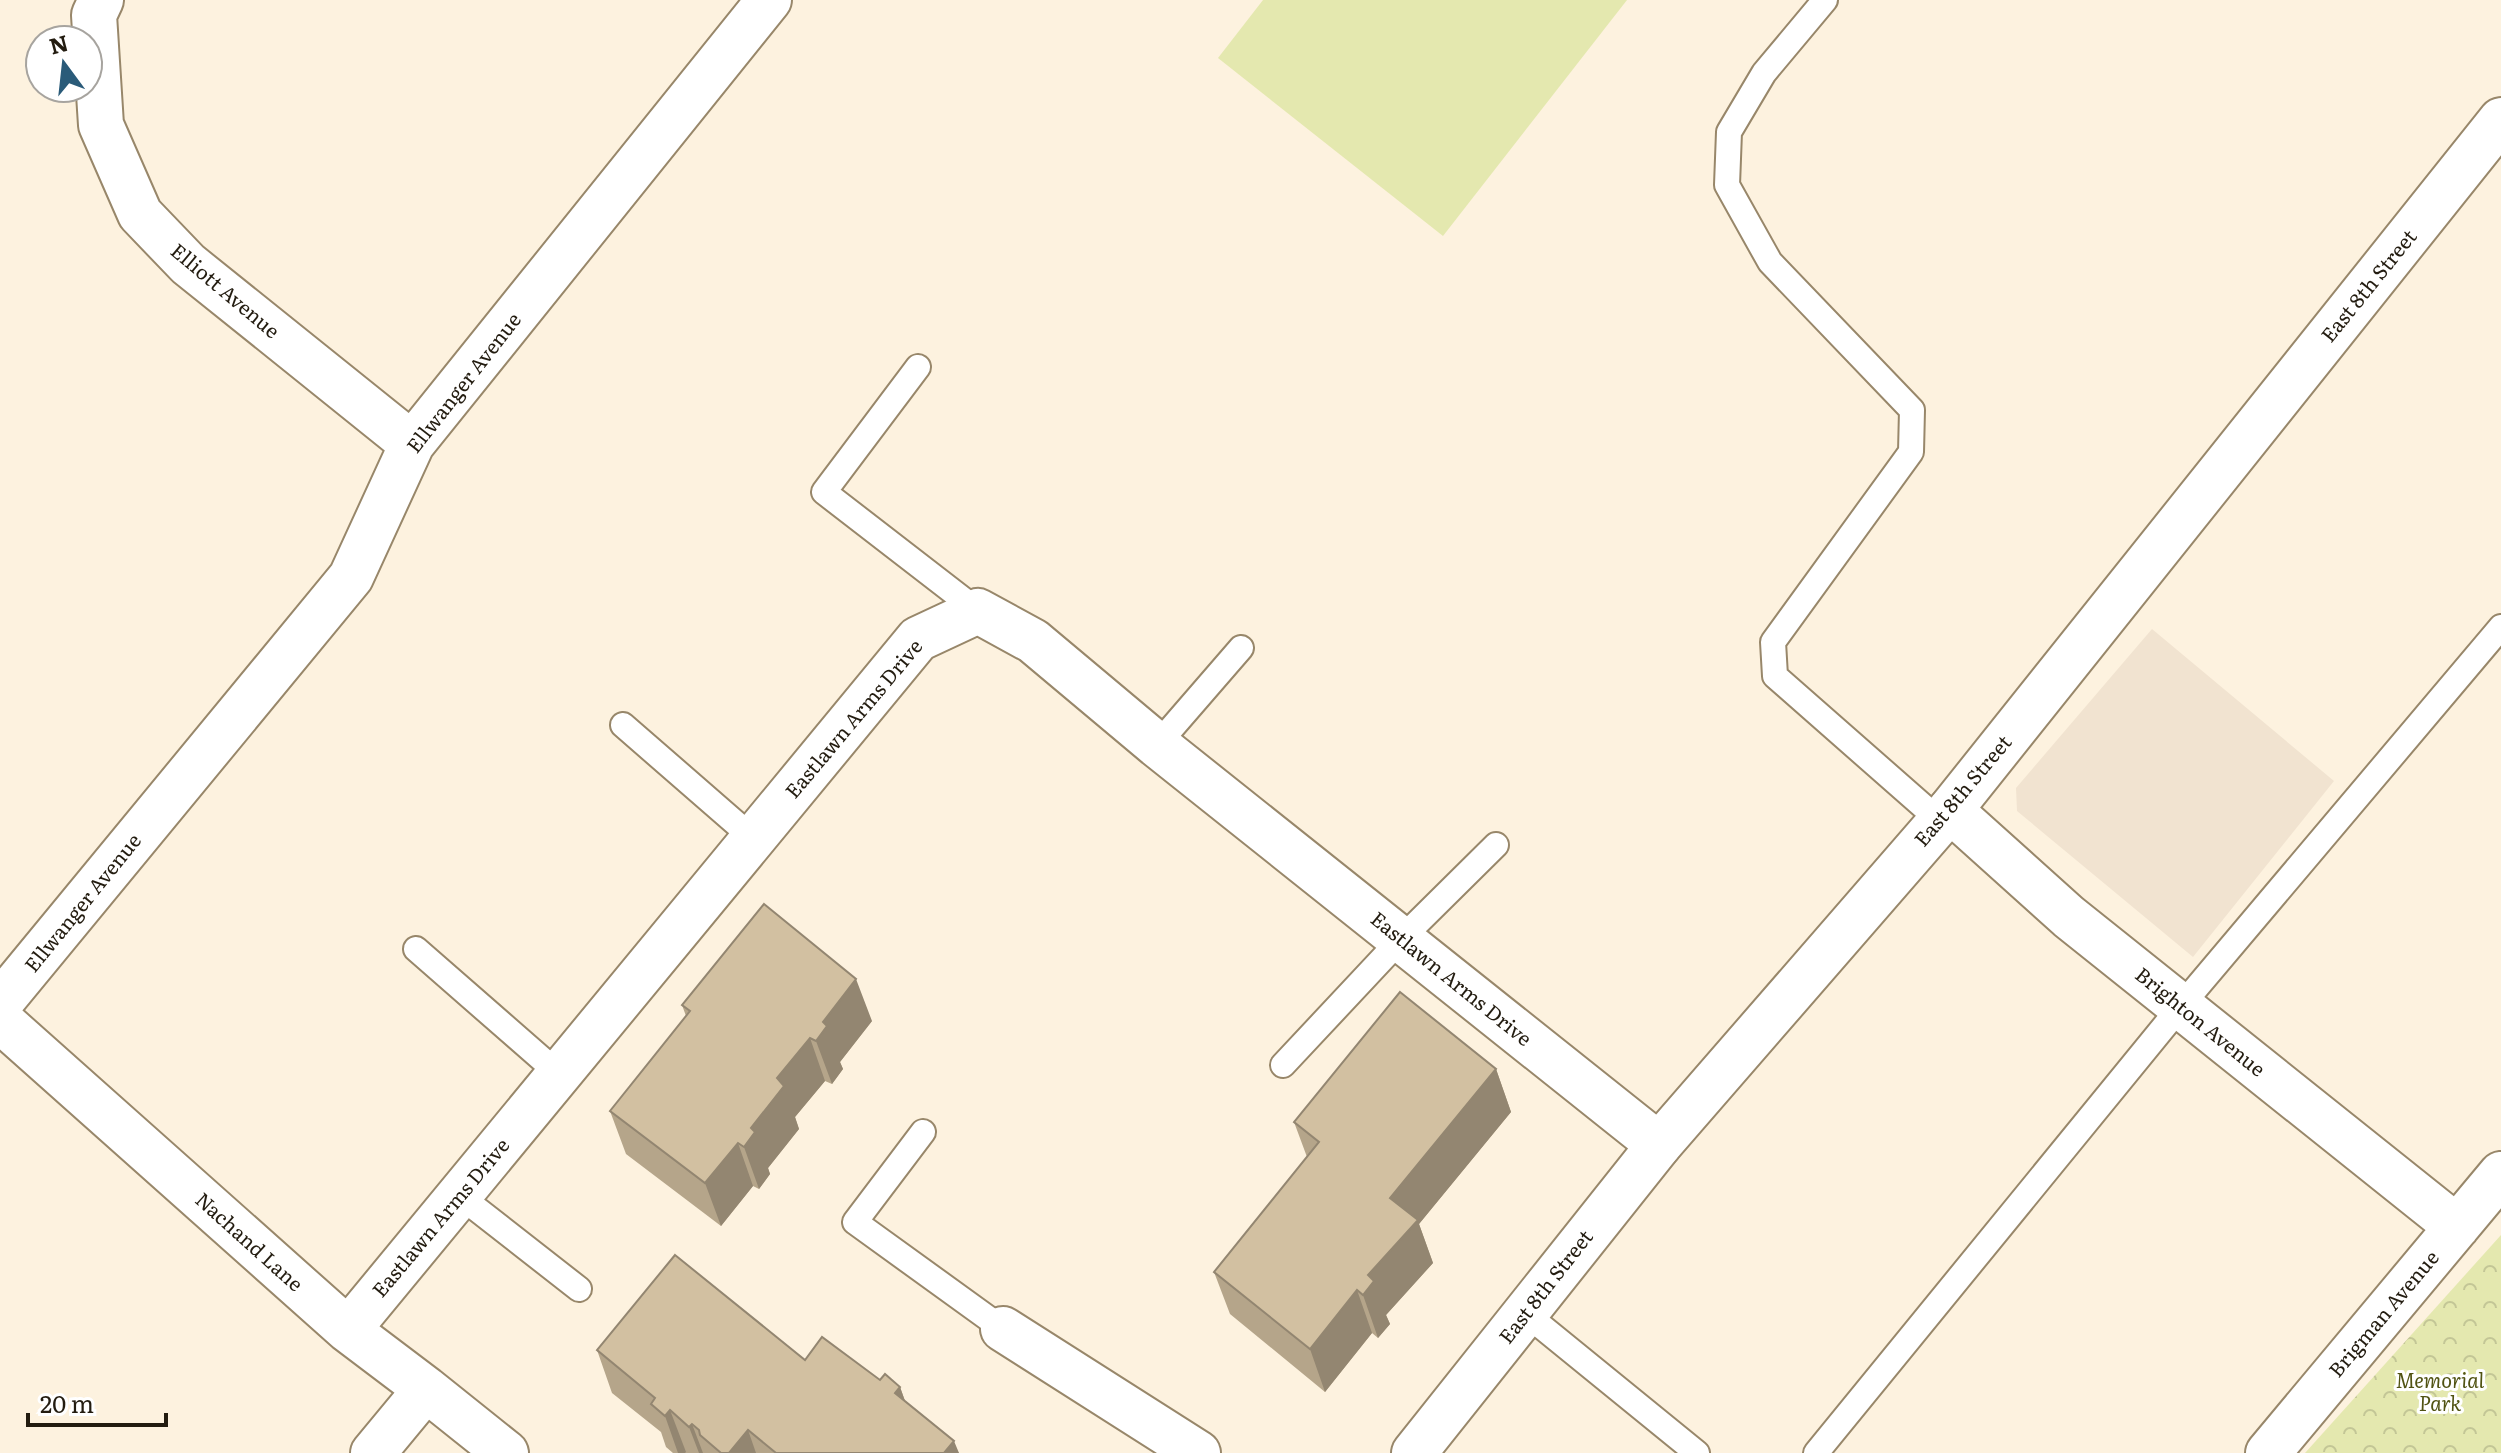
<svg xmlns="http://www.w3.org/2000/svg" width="2501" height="1453" viewBox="0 0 2501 1453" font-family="Literata,serif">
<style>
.commercial{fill:#f1e3d0}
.park{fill:url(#park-crowns)}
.pitch{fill:#e4e8af}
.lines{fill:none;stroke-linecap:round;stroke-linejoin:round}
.lane-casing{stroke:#98876a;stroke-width:28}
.street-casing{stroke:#98876a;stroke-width:48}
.secondary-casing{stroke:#98876a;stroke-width:48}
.lane{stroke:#fff;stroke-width:24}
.street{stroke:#fff;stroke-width:44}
.secondary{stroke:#fff;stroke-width:44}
.wall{fill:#b5a58a}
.shaded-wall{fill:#938671}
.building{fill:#d2c0a1;stroke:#938671;stroke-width:2}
.labels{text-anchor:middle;stroke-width:6;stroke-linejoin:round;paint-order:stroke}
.street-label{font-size:20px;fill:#231c10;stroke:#fff}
.park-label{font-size:20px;font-style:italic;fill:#515313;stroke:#fff}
</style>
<defs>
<pattern id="park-crowns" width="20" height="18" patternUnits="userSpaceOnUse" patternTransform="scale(2)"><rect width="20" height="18" fill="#e4e8af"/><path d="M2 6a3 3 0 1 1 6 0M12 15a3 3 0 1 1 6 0" fill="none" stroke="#c3c696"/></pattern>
</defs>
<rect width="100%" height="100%" fill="#fdf2df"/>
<path class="commercial" d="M2152 629 2334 781 2193 957 2017 811 2016 788Z"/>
<path class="park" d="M2501 1235V1453H2305Z"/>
<path class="pitch" d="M1263 0H1627L1443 236 1218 58Z"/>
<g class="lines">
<g class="lane-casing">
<path id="lane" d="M1825 0 1764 73 1729 132 1727 185 1770 262 1912 410 1911 452 1773 642 1775 676 1940 821
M918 367 824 492 978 611
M623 725 754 839
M1157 745 1241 648
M416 949 559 1074
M1283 1065 1401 939 1496 845
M923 1132 855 1222 1003 1329
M460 1196 579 1289
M1525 1313 1697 1453
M1816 1453 2181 1006 2501 627"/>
</g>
<g class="street-casing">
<path id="street" d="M101 0 94 15 101 125 140 214 188 264 412 444
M1950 810 2069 917 2457 1227
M0 1003 351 577 412 444 769 0
M0 1020 348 1330 426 1389 506 1453
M1003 1329 1198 1453
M348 1330 918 639 978 611 1033 641 1157 745 1659 1145
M373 1453 426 1389
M2268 1453 2501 1174"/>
</g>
<g class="secondary-casing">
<path id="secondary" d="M1414 1453 1659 1145 1950 810 2501 120"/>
</g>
<use href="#lane" class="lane"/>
<use href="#street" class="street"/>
<use href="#secondary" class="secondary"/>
</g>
<path class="wall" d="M682 1005 872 1021 840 1062 843 1069 832 1084 825 1081 795 1117 799 1129 768 1168 770 1174 759 1189 753 1186 721 1226 626 1154 610 1111 686 1016Z
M1496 1069 1511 1112 1419 1224 1433 1263 1386 1315 1390 1324 1378 1338 1372 1333 1325 1392 1230 1314 1214 1272 1307 1157 1294 1122Z
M597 1350 805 1360 880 1380 900 1387 905 1401 959 1453H673L666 1447 661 1432 612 1393Z"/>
<path class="shaded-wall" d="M856 979 872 1021 840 1062 843 1069 832 1084 816 1041 823 1022Z
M810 1038 825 1081 795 1117 799 1129 768 1168 770 1174 759 1189 744 1147 751 1128 777 1078Z
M1496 1069 1511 1112 1419 1224 1433 1263 1386 1315 1390 1324 1378 1338 1363 1295 1390 1198Z
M738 1143 753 1186 721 1226 705 1183Z
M1357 1290 1372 1333 1325 1392 1310 1349Z
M900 1387 915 1429 895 1393Z
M670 1410 686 1452 685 1453H678L665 1416Z
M692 1424 703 1453H699L689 1427Z
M748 1430 756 1453H729Z
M954 1441 959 1453H944Z"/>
<path class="building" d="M764 904 856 979 823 1022 827 1026 816 1041 810 1038 777 1078 784 1086 751 1128 755 1132 744 1147 738 1143 705 1183 610 1111 690 1011 682 1005Z
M1400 992 1496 1069 1390 1198 1418 1220 1368 1275 1374 1281 1363 1295 1357 1290 1310 1349 1214 1272 1319 1142 1294 1122Z
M675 1255 805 1360 822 1337 880 1380 885 1374 900 1387 895 1393 954 1441 944 1453H776L748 1430 729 1453H721L700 1435 699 1430 692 1424 689 1427 670 1410 665 1416 651 1404 655 1398 597 1350Z"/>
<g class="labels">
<g class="street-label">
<text transform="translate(2369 286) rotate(-51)" y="7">East 8th Street</text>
<text transform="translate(225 291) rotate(40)" y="7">Elliott Avenue</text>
<text transform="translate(464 383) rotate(-52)" y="7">Ellwanger Avenue</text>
<text transform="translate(854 719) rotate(-50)" y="7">Eastlawn Arms Drive</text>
<text transform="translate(1963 791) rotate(-50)" y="7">East 8th Street</text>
<text transform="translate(83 903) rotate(-51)" y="7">Ellwanger Avenue</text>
<text transform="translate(1451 979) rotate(39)" y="7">Eastlawn Arms Drive</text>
<text transform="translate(2200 1022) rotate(39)" y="7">Brighton Avenue</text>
<text transform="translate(441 1218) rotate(-50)" y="7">Eastlawn Arms Drive</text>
<text transform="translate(249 1242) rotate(42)" y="7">Nachand Lane</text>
<text transform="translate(1546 1287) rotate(-52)" y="7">East 8th Street</text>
<text transform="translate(2384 1314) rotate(-50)" y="7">Brigman Avenue</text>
</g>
<g class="park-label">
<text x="2440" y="1388">Memorial<tspan x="2440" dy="23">Park</tspan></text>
</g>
</g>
<g transform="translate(64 64) rotate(345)"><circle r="38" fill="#ffffff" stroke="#a7a49f" stroke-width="2"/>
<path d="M0-6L14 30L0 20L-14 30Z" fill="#2a5b79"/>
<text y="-12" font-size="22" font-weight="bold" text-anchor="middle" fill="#231c10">N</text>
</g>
<path d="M28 1413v12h138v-12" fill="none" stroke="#231c10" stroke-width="4"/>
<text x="40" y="1413" font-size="24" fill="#231c10" stroke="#ffffff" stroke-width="6" paint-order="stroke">20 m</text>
</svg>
